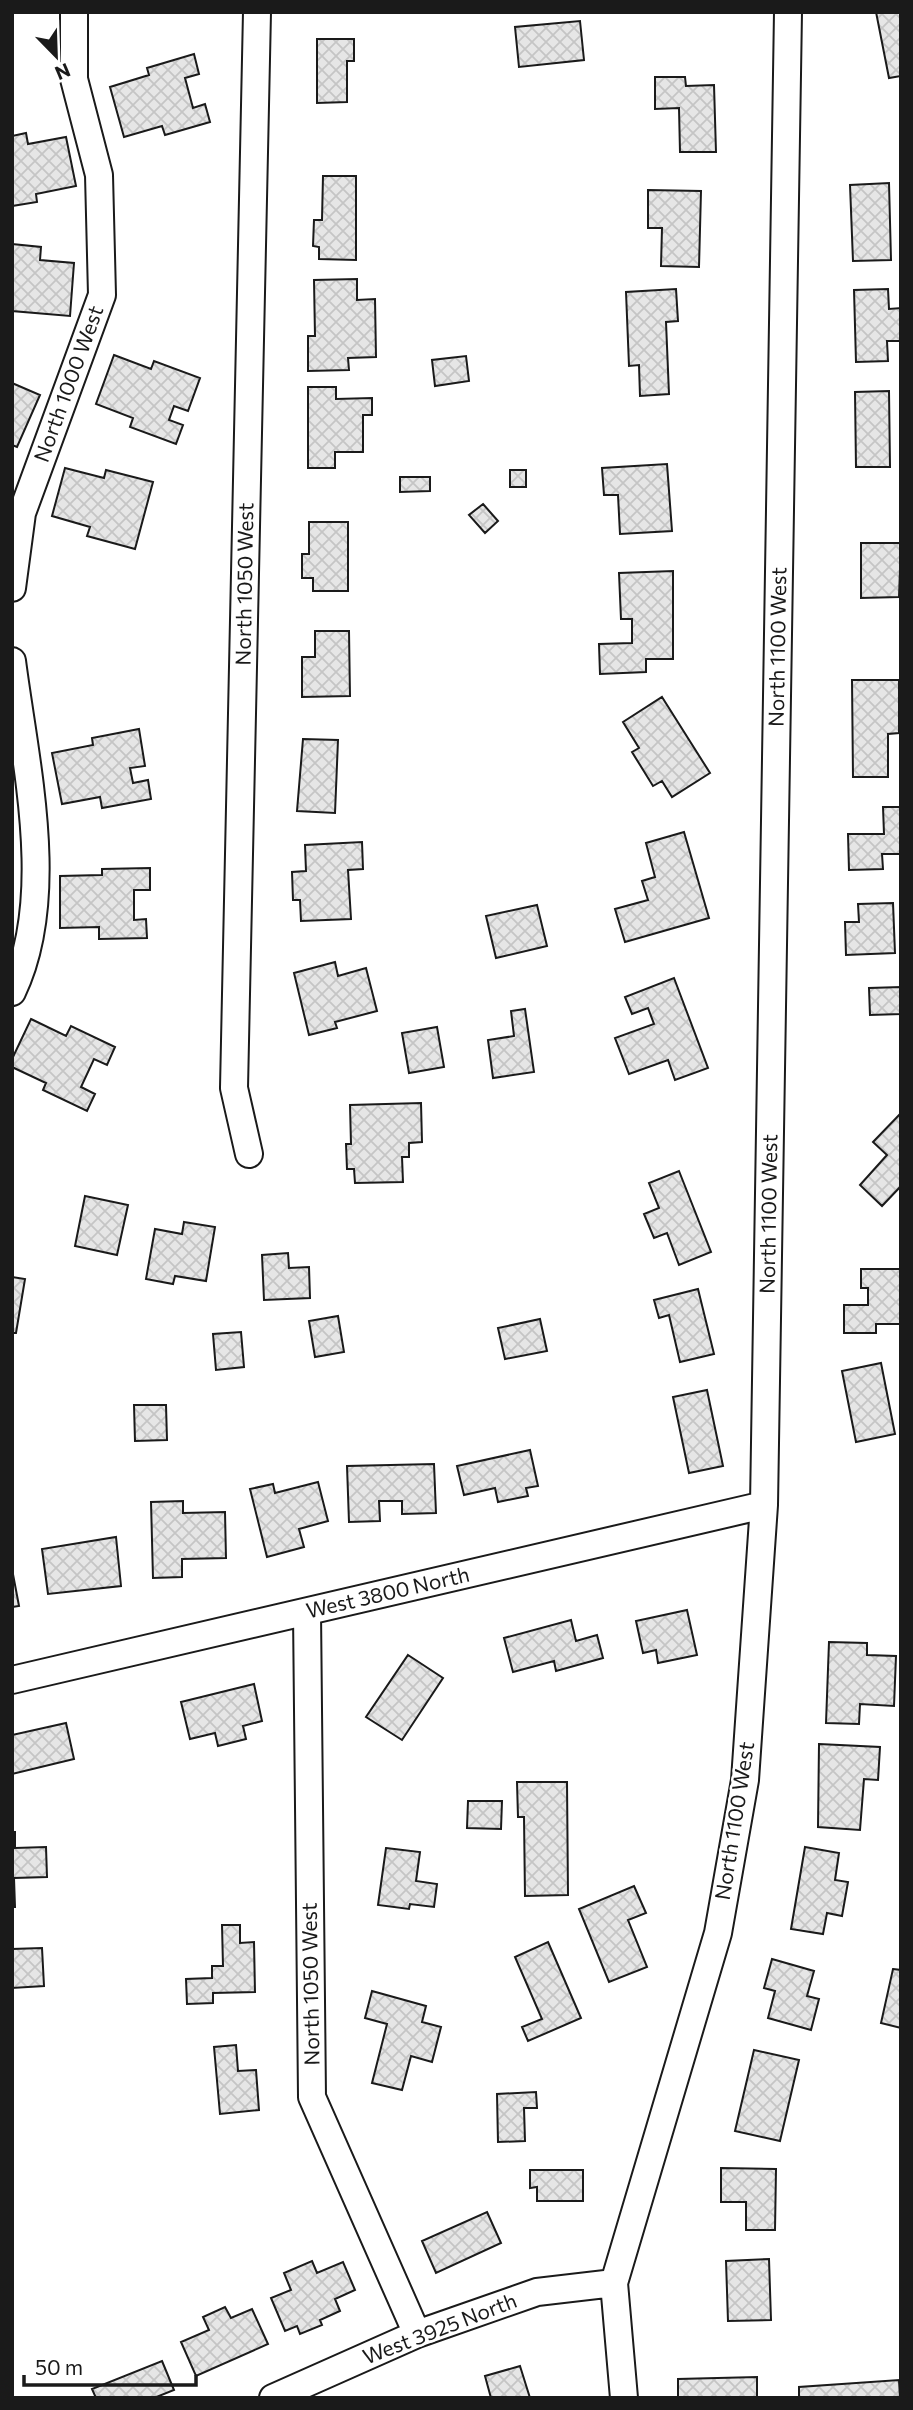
<svg xmlns="http://www.w3.org/2000/svg" width="913" height="2410" viewBox="0 0 913 2410" font-family="Commissioner,sans-serif">
<style>
.building{fill:url(#building-cross-hatch);stroke:#1a1a1a;stroke-width:2}
.lines{fill:none;stroke-linecap:round;stroke-linejoin:round}
.minor-casing{stroke:#1a1a1a;stroke-width:30}
.minor{stroke:#fff;stroke-width:26}
.labels{text-anchor:middle;stroke-width:5;stroke-linejoin:round;paint-order:stroke}
.street-label{font-size:21px;fill:#1a1a1a;stroke:#fff}
</style>
<defs>
<pattern id="building-cross-hatch" width="8" height="8" patternUnits="userSpaceOnUse" patternTransform="scale(1.75)"><rect width="8" height="8" fill="#e6e6e6"/><path d="M0 0l8 8M0 8l8-8" fill="none" stroke="#c5c5c5"/></pattern>
</defs>
<rect width="100%" height="100%" fill="#fff"/>
<path class="building" d="M876 12H901V76L889 78Z
M580 21 584 60 519 67 515 27Z
M317 39H354V61H347V102L317 103Z
M194 54 199 74 185 78 193 108 205 104 210 122 165 135 162 126 124 137 110 87 149 75 147 68Z
M655 77H685L686 86 714 85 716 152H680L679 108 655 109Z
M26 133 28 144 66 137 76 186 36 194 37 202 12 206V136Z
M323 176H356V260L319 259V247L313 246 314 220H322Z
M889 183 891 260 853 261 850 185Z
M648 190 701 191 699 267 661 266 662 228H648Z
M12 244 41 247 40 260 74 263 70 316 12 311Z
M357 279V300L375 299 376 357 348 358 349 370 308 371V336H315L314 280Z
M676 289 678 321 666 322 669 394 640 396 639 365 629 366 626 292Z
M888 289 889 309 901 308V341H887L888 361 856 362 854 290Z
M114 355 151 369 154 361 200 378 188 411 174 406 169 420 183 425 176 444 130 427 133 418 96 404Z
M466 356 469 381 435 386 432 360Z
M12 383 40 395 17 447 12 445Z
M308 387H336V399L372 398V415H363V452H335V468H308Z
M889 391 890 467H856L855 392Z
M667 464 672 531 620 534 618 495H604L602 468Z
M65 468 104 478 106 470 153 482 135 549 87 536 90 527 52 516Z
M510 470H526V487H510Z
M400 477H430V491L400 492Z
M483 504 498 521 485 533 469 515Z
M309 522H348V591H313V578H302V554H309Z
M861 543H901L899 597 861 598Z
M673 571V659H646V672L600 674 599 644 632 643V619H621L619 573Z
M315 631H349L350 696 302 697V657H315Z
M852 680H899V733L888 734V777H853Z
M662 697 710 773 672 797 662 781 653 786 632 752 639 748 623 722Z
M139 729 145 766 130 768 133 783 148 780 151 799 102 808 100 797 62 804 52 753 93 745 92 738Z
M303 739 338 740 335 813 297 811Z
M883 807H901L900 854H882L883 869 849 870 848 834H884Z
M684 832 709 918 625 942 615 909 648 900 642 881 655 877 646 843Z
M362 842 363 869 348 870 351 919 301 921 300 900H293L292 872 306 871 305 845Z
M150 868V890H134V920L146 919 147 938 99 939V927L60 928V876L102 875V869Z
M893 903 895 953 846 955 845 922H859L858 904Z
M537 905 547 946 496 958 486 916Z
M335 962 338 976 366 968 377 1011 335 1022 337 1028 309 1035 294 973Z
M674 978 708 1068 675 1080 668 1060 629 1074 615 1038 654 1024 648 1008 632 1014 625 997Z
M901 987V1014L870 1015 869 988Z
M525 1009 534 1072 493 1078 488 1040 514 1036 511 1011Z
M31 1019 66 1036 71 1026 115 1047 107 1065 94 1059 81 1087 95 1094 87 1111 43 1090 46 1083 12 1067V1059Z
M437 1027 444 1067 409 1073 402 1033Z
M421 1103 422 1142 409 1143V1157H402L403 1182 355 1183 354 1169H347L346 1144H351L350 1105Z
M901 1113V1186L882 1206 860 1185 887 1155 873 1142Z
M679 1171 711 1252 679 1265 667 1233 654 1238 644 1214 659 1208 649 1183Z
M85 1196 128 1205 117 1255 75 1246Z
M184 1222 215 1227 206 1281 175 1276 173 1284 146 1279 155 1229 182 1234Z
M288 1253 289 1268 309 1267 310 1298 264 1300 262 1255Z
M861 1269H901V1324H876V1333H844V1305H868V1288H861Z
M12 1277 25 1279 16 1333H12Z
M698 1289 714 1354 680 1362 669 1315 659 1318 654 1300Z
M338 1316 344 1352 315 1357 309 1321Z
M540 1319 547 1351 505 1359 498 1328Z
M241 1332 244 1367 216 1370 213 1334Z
M881 1363 895 1434 856 1442 842 1371Z
M707 1390 723 1466 689 1473 673 1397Z
M134 1405H166L167 1440 135 1441Z
M530 1450 538 1486 526 1488 528 1496 498 1502 495 1488 464 1495 457 1466Z
M434 1464 436 1513 402 1514V1501H379L380 1521 349 1522 347 1466Z
M318 1482 328 1521 299 1529 304 1547 267 1557 250 1489 273 1484 275 1493Z
M183 1501V1513L225 1512 226 1558 182 1559V1577L153 1578 151 1502Z
M116 1537 121 1586 48 1594 42 1549Z
M12 1569 19 1606 12 1607Z
M687 1610 697 1655 658 1663 656 1650 643 1653 636 1621Z
M571 1620 576 1641 597 1635 603 1658 556 1671 554 1661 513 1672 504 1638Z
M829 1642 867 1643V1655L896 1656 894 1706 860 1704 859 1724 826 1723Z
M408 1655 443 1678 402 1740 366 1717Z
M254 1684 262 1721 243 1726 246 1739 218 1746 215 1733 190 1739 181 1702Z
M66 1723 74 1759 12 1774V1735Z
M819 1744 880 1747 878 1780 864 1779 860 1830 818 1827Z
M517 1782H567L568 1895 525 1896 524 1817H518Z
M468 1801H502L501 1829 467 1828Z
M12 1832H15V1848L46 1847 47 1877 14 1878 15 1907H12Z
M805 1847 839 1853 835 1880 848 1882 842 1916 827 1913 823 1934 791 1929Z
M386 1848 420 1852 416 1881 437 1884 434 1907 410 1904 409 1909 378 1905Z
M634 1886 646 1913 628 1920 647 1967 609 1982 579 1909Z
M222 1925H240V1943L254 1942 255 1992 213 1993V2003L187 2004 186 1979 212 1978V1966H223Z
M548 1942 581 2018 528 2041 522 2027 542 2019 515 1957Z
M42 1948 44 1986 12 1988V1949Z
M772 1959 814 1971 807 1996 819 1999 811 2030 768 2018 775 1991 764 1988Z
M893 1969 901 1970V2028L881 2023Z
M372 1991 426 2006 422 2022 441 2027 432 2062 411 2056 402 2090 372 2083 387 2024 365 2018Z
M236 2045 238 2071 256 2070 259 2110 220 2114 214 2047Z
M754 2050 799 2060 780 2141 735 2131Z
M536 2092 537 2108H524L525 2141 498 2142 497 2094Z
M721 2168 776 2169 775 2230H746V2202H721Z
M530 2170H583V2201H537V2187L530 2188Z
M487 2212 501 2243 436 2273 422 2241Z
M769 2259 771 2320 728 2321 726 2261Z
M312 2261 317 2273 343 2262 355 2290 335 2299 340 2311 320 2320 322 2325 300 2334 297 2326 285 2331 271 2298 291 2290 284 2273Z
M225 2307 231 2318 252 2309 268 2344 196 2376 181 2342 209 2330 203 2317Z
M162 2361 174 2390 154 2398H96L92 2389Z
M520 2366 530 2398H491L485 2376Z
M757 2377V2398H678V2379Z
M899 2380 900 2398H799V2387Z"/>
<g class="lines">
<g class="minor-casing">
<path id="minor" d="M12 588 22 513 102 295 99 175 74 79V12
M12 661C25 762 58 897 12 992
M249 1154 234 1088 257 12
M307 1612 312 2097 417 2334
M12 1680 764 1505
M273 2398 417 2334 537 2292 614 2283
M624 2398 614 2283 718 1933 745 1780 764 1505 788 12"/>
</g>
<use href="#minor" class="minor"/>
</g>
<g class="labels">
<g class="street-label">
<text transform="translate(69 384) rotate(-70)" y="7">North 1000 West</text>
<text transform="translate(245 584) rotate(-89)" y="7">North 1050 West</text>
<text transform="translate(778 647) rotate(-89)" y="7">North 1100 West</text>
<text transform="translate(769 1214) rotate(-89)" y="7">North 1100 West</text>
<text transform="translate(388 1593) rotate(-13)" y="7">West 3800 North</text>
<text transform="translate(735 1821) rotate(-81)" y="7">North 1100 West</text>
<text transform="translate(311 1984) rotate(-91)" y="7">North 1050 West</text>
<text transform="translate(440 2329) rotate(-21)" y="7">West 3925 North</text>
</g>
</g>
<rect width="913" height="2410" fill="none" stroke="#1a1a1a" stroke-width="28"/>
<g transform="translate(56 56) rotate(157)" stroke="#ffffff" stroke-width="5" paint-order="stroke">
<path d="M0-5L12 26L0 18L-12 26Z" fill="#1a1a1a"/>
<text y="-10" font-size="19" font-weight="bold" text-anchor="middle" fill="#1a1a1a">N</text>
</g>
<path d="M24 2375v10h172v-10" fill="none" stroke="#1a1a1a" stroke-width="3.5"/>
<text x="35" y="2375" font-size="21" fill="#1a1a1a" stroke="#ffffff" stroke-width="5" paint-order="stroke">50 m</text>
</svg>
